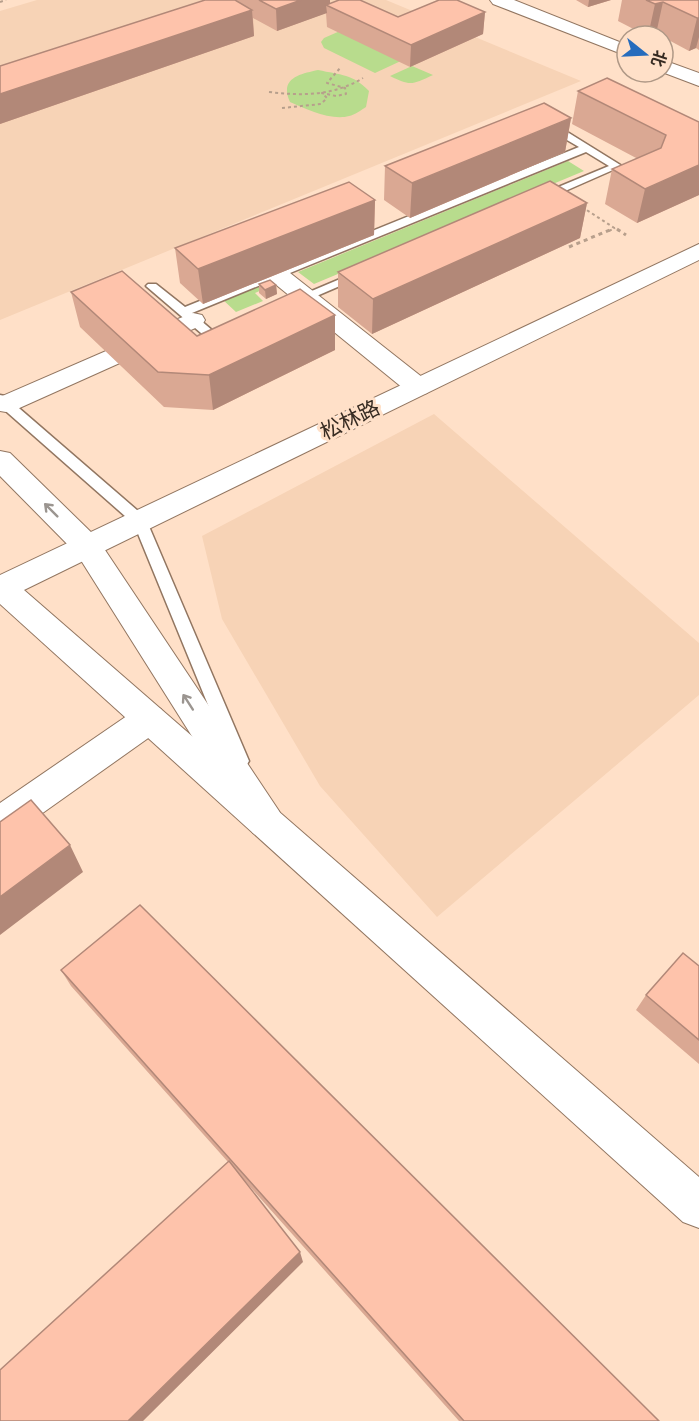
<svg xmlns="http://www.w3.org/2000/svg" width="699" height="1421" viewBox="0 0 699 1421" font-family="'Crimson Pro','Noto Sans SC',serif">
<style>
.built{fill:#f7d3b6}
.green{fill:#b8dc8d}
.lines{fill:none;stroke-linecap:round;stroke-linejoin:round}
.service-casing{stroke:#927661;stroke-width:3}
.minor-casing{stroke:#927661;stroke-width:2}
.tertiary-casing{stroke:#927661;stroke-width:2}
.primary-casing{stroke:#927661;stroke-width:2}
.path-far1{stroke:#b79f8c;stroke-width:2;stroke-dasharray:3 3;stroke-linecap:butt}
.path{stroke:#b79f8c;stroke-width:3;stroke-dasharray:4 4;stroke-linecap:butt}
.service{fill:#fff;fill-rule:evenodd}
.minor{fill:#fff;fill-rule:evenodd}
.tertiary{fill:#fff;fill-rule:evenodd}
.primary{fill:#fff;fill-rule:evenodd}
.wall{fill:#daa893}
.shaded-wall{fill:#b28878}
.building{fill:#fec3ab;stroke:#b28878;stroke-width:1.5}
.oneway{stroke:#9b9590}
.labels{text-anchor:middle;stroke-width:6;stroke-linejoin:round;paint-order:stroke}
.street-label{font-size:21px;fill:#372b22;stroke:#ffe0c8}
</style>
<rect width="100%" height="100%" fill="#ffe0c8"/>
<path class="built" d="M37 0H386L581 81 0 320V11Z
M434 414 699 643V695L437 917 320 786 222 619 202 536Z"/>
<path class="green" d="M340 31 403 60 375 73 324 48 321 42 324 38Z
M412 66 433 75C412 85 410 86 390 76Z
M318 70C341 75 353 74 369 91L366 107C361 110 355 115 349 116 332 121 305 109 290 102 279 78 300 74 318 70Z
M568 161 584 171 314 284 298 272Z
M265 281 271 286 255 293 263 301 236 312 222 299Z"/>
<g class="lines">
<g class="service-casing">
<path id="service" d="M548 125H556L622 166 547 199H539V195L609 166 586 152 192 313 213 331 226 326 232 330 212 340 208 339 146 286 148 284H156L185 307 579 147 548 129Z
M359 271 363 272V276L298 304H290L288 301Z
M0 395 5 396 145 517 249 761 246 766 240 768 234 766 231 761 134 524 0 406Z"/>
</g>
<g class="minor-casing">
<path id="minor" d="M277 267 285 269 427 381 431 387 427 393 418 395 409 393 269 279 265 274 269 269Z
M193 313 202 315 205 320 202 325 173 338 164 340 155 338 152 333 155 328Z
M113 348 122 350 126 356 122 362 15 410 6 412 0 411V397Z
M149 705 161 709 166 719 161 729 13 834 0 839V803L137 709Z"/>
</g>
<g class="tertiary-casing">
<path id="tertiary" d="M490 0H514L627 45V56L493 4Z
M663 60 699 73V86L662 72Z
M699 244V260L24 590 699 1177V1228L683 1222 0 604V575Z"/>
</g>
<g class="primary-casing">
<path id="primary" d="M0 451 10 453 97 538 279 811 284 822 279 833 266 838 253 833 77 554 0 476Z
M0 575 11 578 16 587 12 595 1 598Z"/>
</g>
<path class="path-far1" d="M0 2 6 0
M269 92C303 96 333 96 363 78
M282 108 321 104 327 98 322 93 336 96 346 94 345 88 327 83 341 67
M582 207 619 231
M609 231 615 228"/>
<path class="path" d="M617 229 626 235
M569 247 612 229"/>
<use href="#service" class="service"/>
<use href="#minor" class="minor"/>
<use href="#tertiary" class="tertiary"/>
<use href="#primary" class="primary"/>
</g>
<path class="wall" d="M205 0H330V4L398 17 485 12 483 34 410 67 327 27 326 13 277 31 253 18 254 36 0 124V66Z
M576 0H611L588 7Z
M622 0H699V50L696 48 689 51 663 37V36H660L656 34 647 36 618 21Z
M578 91 699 122V195L637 223 605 204 612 169 638 159 572 124Z
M571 118 565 152 410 218 384 200 385 166Z
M375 200 374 235 203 304 180 283 175 248Z
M587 203 580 238 372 334 338 307V272Z
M259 284 276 285 277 294 266 299 259 293Z
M71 292 197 336 335 315V350L213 410 164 407 80 327Z
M699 966V1064L636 1010 646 995Z
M61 970 659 1421H459L244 1180 303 1262 228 1162 71 986Z"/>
<path class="shaded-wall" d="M301 0H330V7L326 5 327 13 277 31 276 9Z
M589 0H611L588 7Z
M663 2 656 34 648 36 655 4Z
M252 10 254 36 0 124V94Z
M485 12 483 34 410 67 411 45Z
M697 18H699V37L696 48 689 51Z
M571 118 565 152 410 218 412 183Z
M699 165V195L637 223 645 189Z
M375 200 374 235 203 304 198 269Z
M587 203 580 238 372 334 373 299Z
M276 285 277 294 266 299 265 290Z
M335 315V350L213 410 209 375Z
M70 845 83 872 0 935V897Z
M300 1252 303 1262 143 1421H128Z"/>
<path class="building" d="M205 0H235L252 10 0 94V66Z
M259 0H301L276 9Z
M339 0H360L398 17 439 0H457L485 12 411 45 326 5Z
M646 0H699V18H697L663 2 655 4Z
M607 78 699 122V165L645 189 612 169 661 148 666 135 578 91Z
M544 103 571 118 412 183 385 166Z
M550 181 587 203 373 299 338 272Z
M349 182 375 200 198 269 175 248Z
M122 271 197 336 300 289 335 315 209 375 158 372 71 292Z
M270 280 276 285 265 290 259 284Z
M31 800 70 845 0 897V822Z
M140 905 659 1421H464L61 970Z
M683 953 699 966V1040L646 995Z
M229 1161 300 1252 128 1421H0V1370Z"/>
<defs><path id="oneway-shaft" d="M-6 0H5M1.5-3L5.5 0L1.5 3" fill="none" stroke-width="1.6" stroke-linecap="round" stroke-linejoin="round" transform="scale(1.5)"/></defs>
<g class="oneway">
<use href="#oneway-shaft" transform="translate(51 510) rotate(-135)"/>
<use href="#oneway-shaft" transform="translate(188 702) rotate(-123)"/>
</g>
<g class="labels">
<g class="street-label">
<text transform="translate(350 420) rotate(-26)" y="7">松林路</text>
</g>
</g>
<g transform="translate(645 54) rotate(108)"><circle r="28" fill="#ffe0c8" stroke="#af9886" stroke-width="1.5"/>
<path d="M0-4.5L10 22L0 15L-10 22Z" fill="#266cbd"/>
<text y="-9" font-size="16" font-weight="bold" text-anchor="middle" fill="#372b22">北</text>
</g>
</svg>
